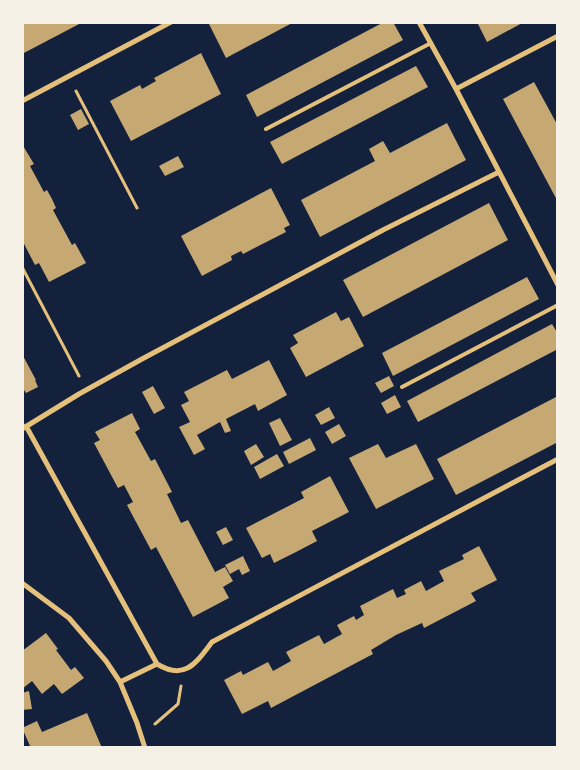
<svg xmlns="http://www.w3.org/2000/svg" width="580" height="770" viewBox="0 0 580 770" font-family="Figtree,sans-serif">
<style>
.building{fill:#c6a872}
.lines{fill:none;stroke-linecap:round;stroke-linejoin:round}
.path{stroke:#e5c07b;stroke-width:3}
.service{stroke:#e5c07b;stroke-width:4}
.minor{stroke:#e5c07b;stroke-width:5}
</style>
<rect width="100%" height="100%" fill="#14213d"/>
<path class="building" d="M22 22H83L22 54Z
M208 22H294L226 58Z
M384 22H393L403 40 257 117 246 95Z
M477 22H524L487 42Z
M201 53 221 94 131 141 110 101 140 85 142 89 156 81 154 78Z
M416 66 428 87 282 164 270 142Z
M534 82 558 126V202L503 99Z
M81 109 89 124 78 130 70 115Z
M447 123 466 160 320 237 301 200 375 161 369 149 383 141 390 153Z
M22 144 34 164 30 166 44 192 47 190 52 199 56 208 53 210 72 245 75 243 86 263 49 282 39 263 35 265 22 240Z
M178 156 184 167 165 176 159 166Z
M271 188 290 225 284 228 286 232 243 254 241 251 231 256 232 260 202 276 181 236Z
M489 203 508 240 363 317 343 280Z
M527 277 539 299 393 376 382 353Z
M336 312 341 321 349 317 364 346 306 377 290 348 298 343 293 335Z
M552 324 558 334V349L418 422 407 401Z
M22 354 36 380H35L38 387 26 393 22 387Z
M269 360 287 395 258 411 255 404 226 419 231 431 225 433 220 422 197 435 205 449 194 455 179 427 190 422 181 405 189 401 184 392 227 370 232 379Z
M389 376 394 386 381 393 375 383Z
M153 386 165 408 154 414 142 392Z
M395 395 401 407 387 414 381 403Z
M558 396V442L456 495 437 459Z
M329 407 335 418 321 425 315 415Z
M132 413 140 429 135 432 151 461 155 459 172 492 167 494 181 523 188 520 215 572 225 567 233 581 223 587 229 598 193 617 156 547 151 550 127 505 133 502 124 485 118 488 94 443 100 440 95 432Z
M280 418 292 440 280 446 269 423Z
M339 424 346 436 332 444 325 432Z
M310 438 316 450 289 464 283 452Z
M256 444 264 457 251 465 244 451Z
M378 444 386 458 416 444 434 479 376 509 349 458Z
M277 454 284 466 260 479 254 467Z
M330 476 349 512 312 531 317 541 296 552 274 563 270 554 262 558 246 528 304 498 301 492Z
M226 527 233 540 223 545 216 532Z
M479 546 497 580 471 593 476 601 424 628 422 623 396 635 371 650 373 654 271 708 268 701 242 714 224 680 241 671 243 675 268 662 273 671 291 661 286 652 319 635 324 644 342 634 337 625 354 616 356 620 364 615 360 606 393 589 397 598 406 594 404 590 421 581 426 591 444 581 439 571 464 559 462 555Z
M243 556 250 571 242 575 239 569 230 574 225 565Z
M46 633 58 649 56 650 71 670 75 667 84 678 62 694 54 684 42 694 32 681 22 689V651Z
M29 691 32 709 22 710V693Z
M87 713 102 748H31L22 728 37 721 42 732Z"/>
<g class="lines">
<path class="path" d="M76 91 137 208
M22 267 79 376
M155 724 178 704 181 686"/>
<path class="service" d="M266 129 431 43
M402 387 558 305"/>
<path class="minor" d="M419 22 456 89 558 285
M456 89 558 36
M22 101 171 22
M26 426 157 664
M22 429 79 394 142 359 383 230 499 172
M22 583 69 618 106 661 120 682 137 723 145 748
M157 664C185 681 196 663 212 642L558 459
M120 682 157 664"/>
</g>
<rect width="580" height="770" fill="none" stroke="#f6f1e7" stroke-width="48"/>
</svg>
